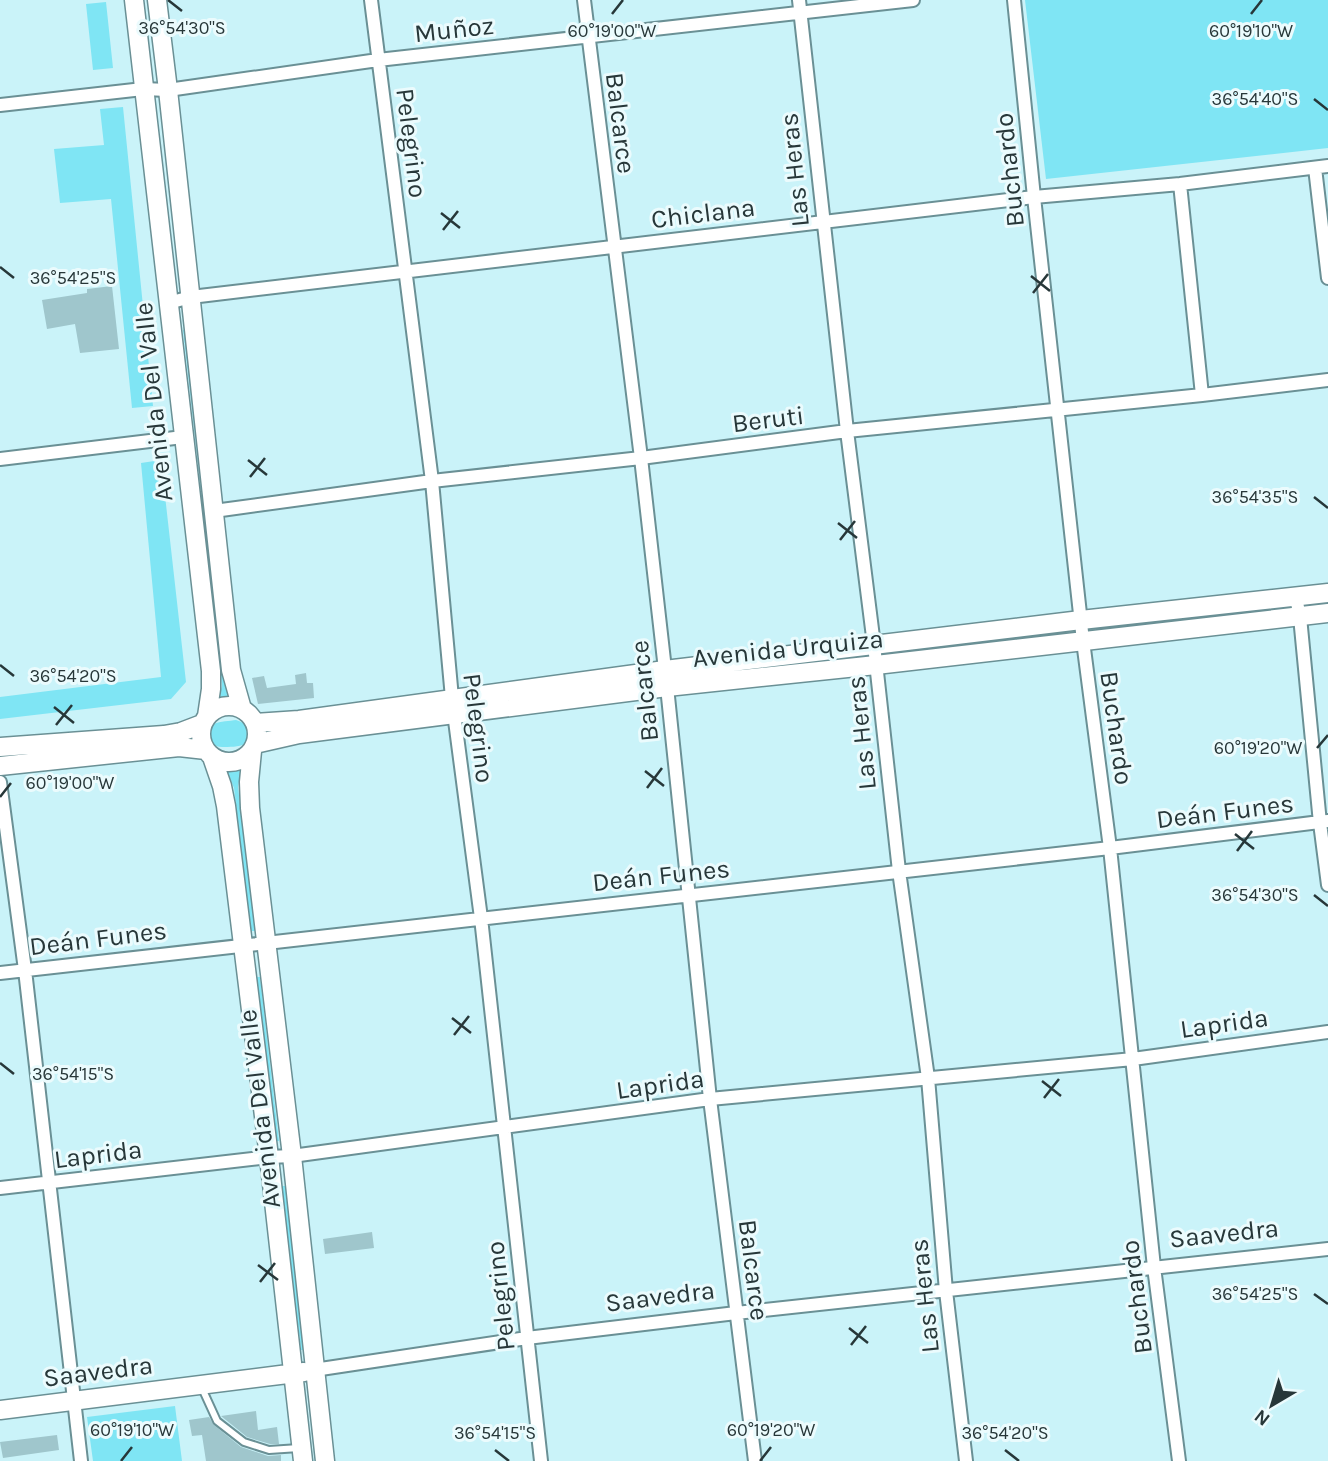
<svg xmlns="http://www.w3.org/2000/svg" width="1328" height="1461" viewBox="0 0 1328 1461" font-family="Karla,sans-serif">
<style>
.green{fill:#7fe5f4}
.building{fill:#9fc6cc}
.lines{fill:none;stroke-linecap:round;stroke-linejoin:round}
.lane-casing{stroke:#6a9095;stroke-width:10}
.street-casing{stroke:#6a9095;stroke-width:16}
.secondary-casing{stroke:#6a9095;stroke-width:21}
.lane{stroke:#fff;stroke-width:6}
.street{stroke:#fff;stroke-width:12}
.secondary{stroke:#fff;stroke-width:18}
.ticks{fill:none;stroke:#273739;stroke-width:2.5}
.labels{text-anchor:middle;stroke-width:6;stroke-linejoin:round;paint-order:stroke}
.street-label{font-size:26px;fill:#273739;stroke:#ebfbfd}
.ticks-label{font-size:18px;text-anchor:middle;fill:#273739;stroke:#ebfbfd;stroke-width:6;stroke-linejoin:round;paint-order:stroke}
</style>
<rect width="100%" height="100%" fill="#caf3f9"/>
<path class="green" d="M1025 0H1328V148L1046 179Z
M106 2 113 68 93 70 86 4Z
M123 107 153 406 132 408 111 199 60 203 54 149 104 145 100 109Z
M183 330H187L204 489H201Z
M161 460 186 682 171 699 0 719V697L161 677 141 463Z
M211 539 226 685 235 702 225 701 217 704 222 686 207 540Z
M1054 632V635L901 653V651Z
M236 720C247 723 259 735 245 744 239 747 229 747 222 747 210 747 202 732 214 724 220 721 230 721 236 720Z
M242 764 238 787 255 931H251L234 788 225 766 236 767Z
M256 977H260L279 1141H275Z
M282 1186H286L305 1350H301Z
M175 1406 182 1461H93L87 1417Z"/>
<path class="building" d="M112 286 119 349 80 353 75 324 47 329 42 300 87 293V289Z
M306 673 307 683H313L314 698 258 704 252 678 264 676 267 688 296 684 295 675Z
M372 1232 374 1248 325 1254 323 1239Z
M256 1411 258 1430 277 1427 279 1444H270L247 1437 221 1416Z
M209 1417 214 1425 241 1447 268 1456 281 1455V1461H206L202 1435 192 1436 189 1420Z
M57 1435 59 1450 3 1458 0 1442Z"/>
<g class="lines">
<g class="lane-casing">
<path id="lane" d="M201 1386 217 1421 244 1442 269 1450 299 1448"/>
</g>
<g class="street-casing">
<path id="street" d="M371 0 432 481 452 698 481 918 541 1461
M584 0 641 458 667 687 710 1099 755 1461
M799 0 847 431 874 645 899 871 928 1078 946 1291 966 1461
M1014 0 1034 197 1083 641 1110 848 1154 1267 1179 1461
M0 105 143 89 168 90 378 60 913 0
M1315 168 1328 278
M1180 184 1202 395
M168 303 191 297 1034 197 1180 184 1328 166
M0 459 183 437
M214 511 432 481 641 458 847 431 1202 395 1328 380
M1296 598 1300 617 1320 823 1328 885
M0 782 25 970 81 1461
M0 973 1110 848 1328 821
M0 1188 269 1157 292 1156 710 1099 1133 1059 1328 1032
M314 1370 527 1338 736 1313 1328 1249"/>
</g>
<g class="secondary-casing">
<path id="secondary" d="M134 0 211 671V689L207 716
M157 0 168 90 231 670 242 709
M201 734a28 28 0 1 1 56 0a28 28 0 1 1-56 0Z
M255 723 299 720 665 670 1081 620 1328 593
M255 744 299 734 667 687 876 665 1328 613
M0 747 164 735 181 732 202 724
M252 751 249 782 250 808 292 1156 325 1461
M212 757 222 786 226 806 269 1157 303 1461
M0 766 179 747 206 750
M0 1410 304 1372"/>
</g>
<use href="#lane" class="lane"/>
<use href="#street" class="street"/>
<use href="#secondary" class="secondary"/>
</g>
<path class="ticks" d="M168 0 182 11M612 14 623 0M1251 14 1262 0M1314 99 1328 110M441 213 460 228M443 230 458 211M0 267 14 278M1031 276 1050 291M1033 293 1048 274M248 460 267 475M250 477 265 458M1314 497 1328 508M838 523 857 538M840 540 855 521M0 665 14 676M54 707 74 723M56 725 72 705M1317 748 1328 735M645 771 664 786M647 788 662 768M0 797 11 783M1235 834 1254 849M1237 851 1252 831M1314 895 1328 906M452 1018 471 1033M454 1035 469 1016M0 1063 14 1074M1042 1081 1061 1096M1044 1098 1059 1079M258 1265 278 1280M260 1282 275 1263M1314 1294 1328 1304M849 1328 868 1343M851 1345 866 1326M495 1450 509 1461M1005 1450 1019 1461M121 1461 132 1447M760 1461 771 1447"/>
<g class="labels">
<g class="street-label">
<text transform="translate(454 29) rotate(-6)" y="9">Muñoz</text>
<text transform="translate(621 123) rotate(83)" y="9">Balcarce</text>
<text transform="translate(412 143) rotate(83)" y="9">Pelegrino</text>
<text transform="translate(794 170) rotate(-96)" y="9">Las Heras</text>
<text transform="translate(1009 170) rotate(-96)" y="9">Buchardo</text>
<text transform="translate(703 213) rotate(-7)" y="9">Chiclana</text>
<text transform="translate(153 402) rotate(-96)" y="9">Avenida Del Valle</text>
<text transform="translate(768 419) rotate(-7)" y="9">Beruti</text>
<text transform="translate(788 648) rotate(-6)" y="9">Avenida Urquiza</text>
<text transform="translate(644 691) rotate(-96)" y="9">Balcarce</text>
<text transform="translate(479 728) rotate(83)" y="9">Pelegrino</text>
<text transform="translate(1117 728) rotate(82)" y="9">Buchardo</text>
<text transform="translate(861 733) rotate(-96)" y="9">Las Heras</text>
<text transform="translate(1225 811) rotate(-7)" y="9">Deán Funes</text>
<text transform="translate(661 875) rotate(-6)" y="9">Deán Funes</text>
<text transform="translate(98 938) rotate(-7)" y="9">Deán Funes</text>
<text transform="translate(1224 1023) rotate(-8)" y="9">Laprida</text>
<text transform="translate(660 1084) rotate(-8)" y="9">Laprida</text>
<text transform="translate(259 1109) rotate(-97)" y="9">Avenida Del Valle</text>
<text transform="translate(98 1154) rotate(-7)" y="9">Laprida</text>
<text transform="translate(1224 1233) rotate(-6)" y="9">Saavedra</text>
<text transform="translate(754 1270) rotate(83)" y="9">Balcarce</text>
<text transform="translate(500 1296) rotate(-96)" y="9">Pelegrino</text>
<text transform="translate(660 1296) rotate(-7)" y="9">Saavedra</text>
<text transform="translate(924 1296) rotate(-96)" y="9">Las Heras</text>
<text transform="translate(1136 1297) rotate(-97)" y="9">Buchardo</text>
<text transform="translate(98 1371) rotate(-7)" y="9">Saavedra</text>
</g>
</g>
<g class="ticks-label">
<text x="182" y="34">36°54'30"S</text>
<text x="1251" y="37">60°19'10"W</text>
<text x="612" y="37">60°19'00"W</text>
<text x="1255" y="105">36°54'40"S</text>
<text x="73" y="284">36°54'25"S</text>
<text x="1255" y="503">36°54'35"S</text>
<text x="73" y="682">36°54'20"S</text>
<text x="1258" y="754">60°19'20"W</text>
<text x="70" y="789">60°19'00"W</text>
<text x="1255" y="901">36°54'30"S</text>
<text x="73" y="1080">36°54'15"S</text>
<text x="1255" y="1300">36°54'25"S</text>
<text x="132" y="1436">60°19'10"W</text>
<text x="771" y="1436">60°19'20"W</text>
<text x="495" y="1439">36°54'15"S</text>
<text x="1005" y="1439">36°54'20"S</text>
</g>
<g transform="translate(1272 1405) rotate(218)" stroke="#ebfbfd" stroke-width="5" paint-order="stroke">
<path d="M0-5L12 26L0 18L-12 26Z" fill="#273739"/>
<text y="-10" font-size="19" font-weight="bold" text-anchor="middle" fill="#273739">N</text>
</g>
</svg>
